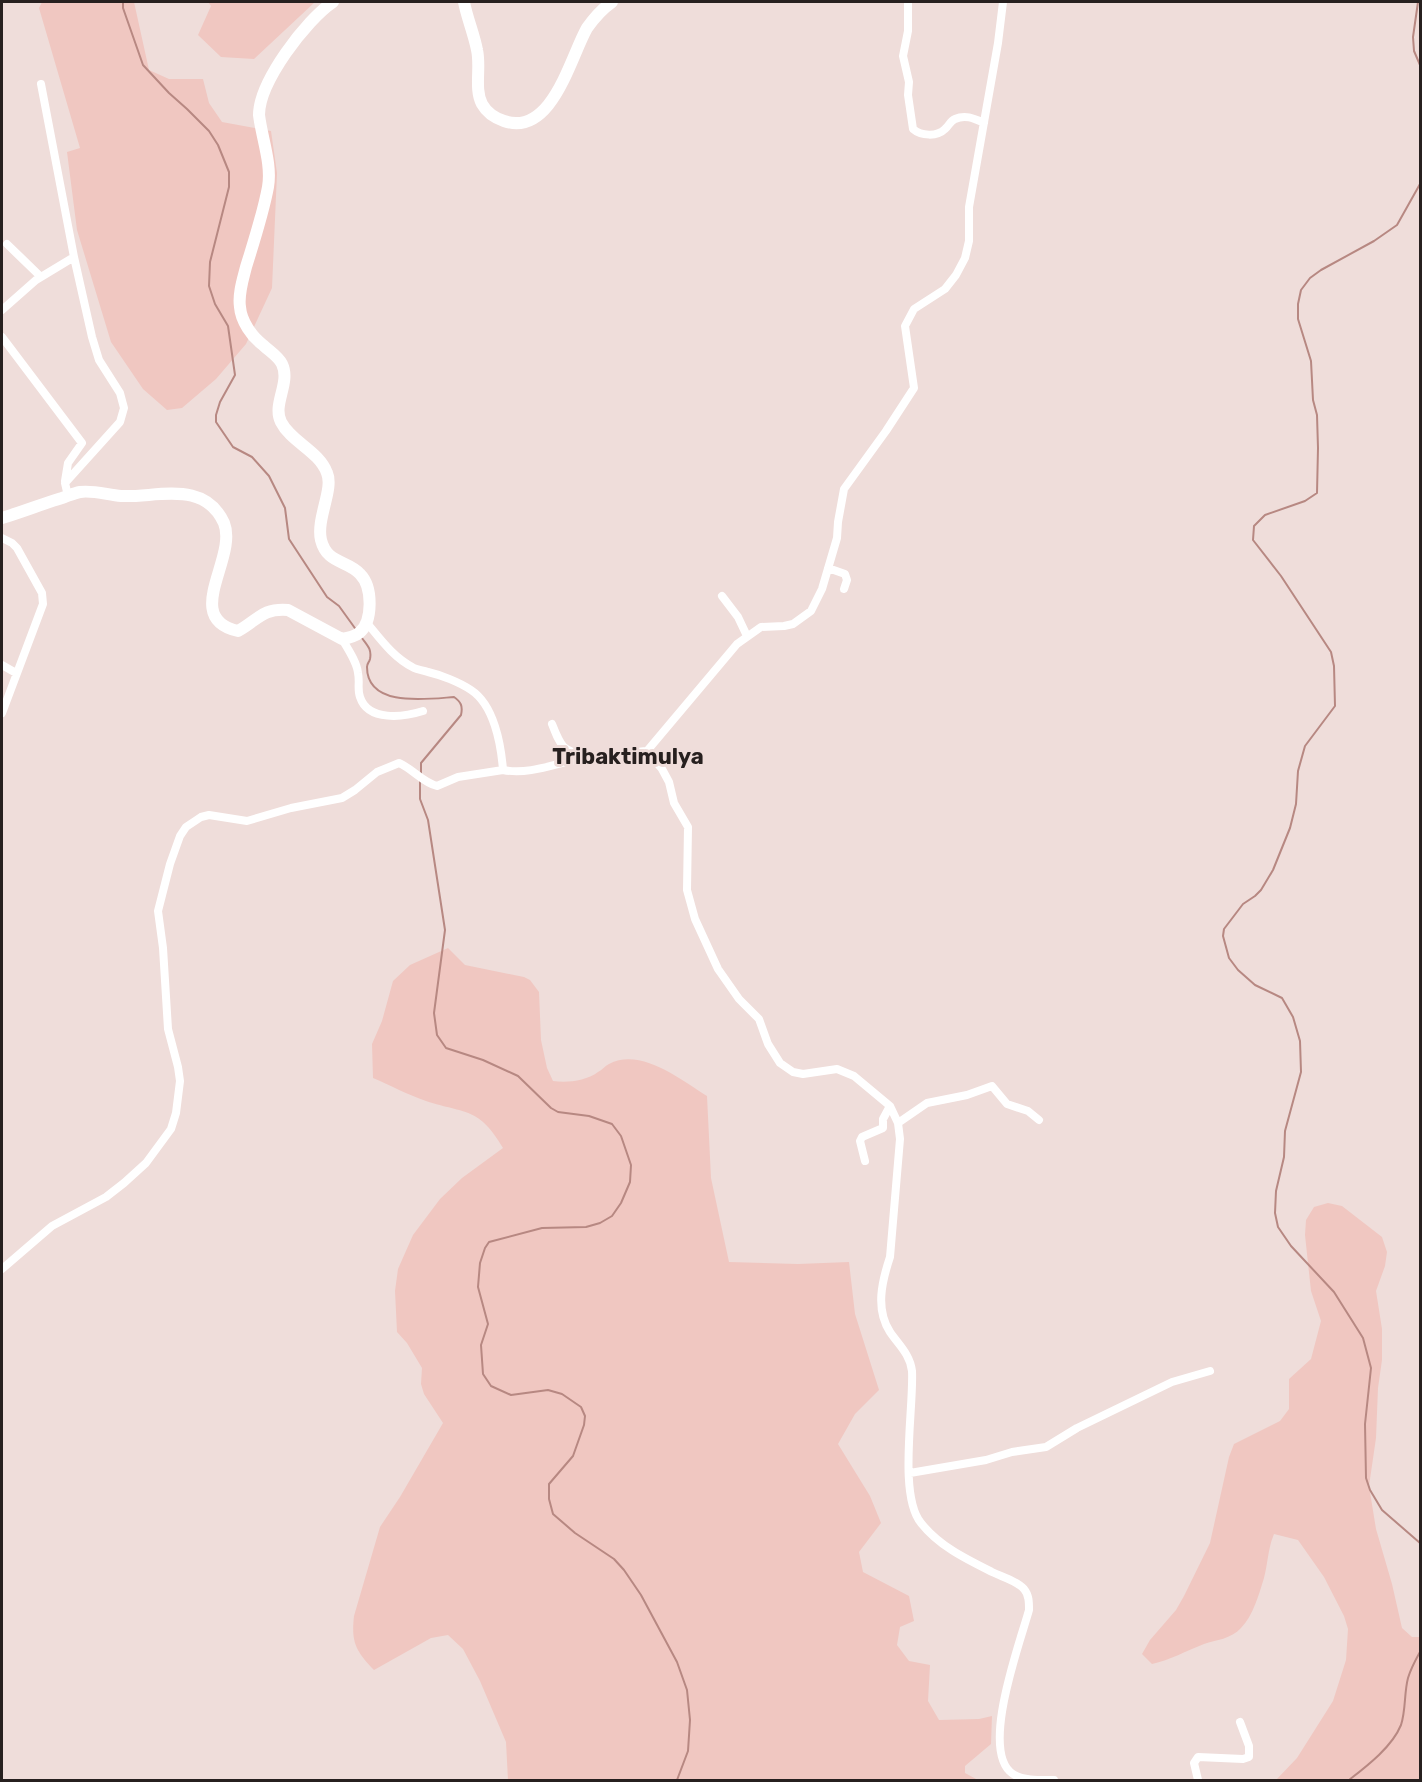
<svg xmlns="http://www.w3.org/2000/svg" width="1422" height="1782" viewBox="0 0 1422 1782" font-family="Rubik,sans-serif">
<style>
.green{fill:#f0c7c1}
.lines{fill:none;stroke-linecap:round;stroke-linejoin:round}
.stream{stroke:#b78882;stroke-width:2}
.street{stroke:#fff;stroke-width:8}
.primary{stroke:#fff;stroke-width:12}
.labels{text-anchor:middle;stroke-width:6;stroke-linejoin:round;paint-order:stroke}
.quarter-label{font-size:22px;font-weight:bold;fill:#27201f;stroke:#efddda}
</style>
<rect width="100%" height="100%" fill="#efddda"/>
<path class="green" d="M42 2H134L149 70 169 79H203L209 103 222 122 271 131 277 173 272 288 246 344 216 379 182 408 167 410 143 389 111 342 77 230 67 152 80 148 39 8Z
M208 2H315L254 59 221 57 198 35 211 6Z
M448 948 465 965 524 977 530 980 539 992 541 1040 547 1068 553 1081C567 1083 586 1081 598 1072 602 1070 605 1066 609 1064 641 1047 681 1080 707 1096L711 1178 729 1262 798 1264 849 1262 855 1314 879 1390 855 1414 838 1444 870 1496 881 1523 859 1552 863 1572 909 1596 914 1621 900 1627 897 1645 909 1661 930 1665 928 1701 939 1720 979 1719 992 1716 991 1744 965 1766V1773L978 1780H508L506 1742 480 1681 463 1649 448 1635 431 1638 374 1670C356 1651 351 1643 354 1616L380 1527 400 1497 443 1423 424 1394 421 1384 422 1368 407 1343 397 1332 395 1291 398 1269 413 1235 440 1199 462 1178 503 1148C479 1107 466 1114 426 1101 408 1095 390 1085 373 1078L372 1044 382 1021 393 981 410 965Z
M1328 1203 1342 1206 1382 1237 1387 1252 1385 1266 1376 1291 1382 1329V1360L1378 1388 1376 1438 1369 1486 1376 1529 1392 1584 1402 1628 1412 1637H1420V1780H1276L1297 1758 1333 1701 1346 1660 1348 1629 1344 1616 1324 1577 1298 1540 1274 1534C1268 1548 1268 1563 1264 1578 1259 1594 1253 1616 1241 1628 1231 1639 1216 1640 1204 1644 1186 1651 1170 1660 1152 1664L1142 1654 1150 1640 1176 1610 1184 1596 1210 1543 1229 1457 1234 1444 1280 1421 1289 1409V1379L1311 1359 1321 1321 1311 1291 1305 1235 1306 1220 1314 1207Z"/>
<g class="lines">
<path class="stream" d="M123 2V8L143 65 169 93 187 109 209 131 218 145 229 172V187L210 262 209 286 215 304 228 326 235 375 220 402 216 415V422L233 447 252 457 269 476 285 508 289 539 327 597 339 606 357 631
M1418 2 1413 37 1414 51 1420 65
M1420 184 1397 225 1374 241 1321 270 1310 278 1301 290 1298 304V319L1311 361 1313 400 1317 415 1318 448 1317 493 1305 501 1265 515 1254 526 1253 540 1281 576 1331 652 1334 666 1335 706 1305 746 1298 771 1296 804 1290 828 1273 870 1261 890 1255 896 1243 904 1224 929 1223 936 1229 958 1238 970 1255 985 1282 998 1293 1017 1300 1041 1301 1072 1285 1131 1284 1157 1276 1191 1275 1213 1278 1227 1291 1246 1334 1292 1363 1338 1371 1368 1365 1424 1366 1478 1370 1490 1382 1510 1420 1543
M362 638C367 645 372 649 370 659 369 663 367 663 367 667 367 708 427 699 454 697 461 702 463 706 461 715L421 763V775
M420 781V799L428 820 445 930 434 1013 437 1035 446 1048 483 1060 518 1076 551 1108 558 1112 589 1116 612 1124 621 1136 631 1165 630 1182 621 1203 612 1216 600 1223 586 1227 542 1228 489 1242 485 1248 480 1263 478 1287 488 1324 481 1345 483 1374 491 1386 511 1395 548 1390 562 1394 581 1407 585 1416 584 1425 573 1456 549 1484V1499L553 1514 575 1533 614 1559 624 1570 641 1595 677 1662 687 1690 690 1720 688 1751 677 1780
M1349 1780C1367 1766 1392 1747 1401 1725 1406 1710 1404 1693 1408 1678 1411 1668 1415 1661 1420 1652"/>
<path class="street" d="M908 2V31L903 56 909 82 908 95 913 129C921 136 937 137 945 129 949 126 950 121 955 119 966 114 975 119 984 123
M41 84 74 257 92 337 99 360 120 393 124 408 120 422 65 483 68 496
M7 244 41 277
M2 310 36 280 74 257
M2 337 82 443 68 463 65 481
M2 538 12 543 17 548 42 593 43 604 2 713
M828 568 845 574 847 580 844 589
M722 596 738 617 747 636
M367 623C381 640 394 658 414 668 418 670 423 670 428 672 441 675 459 682 471 690 494 705 501 744 503 770 532 776 563 760 591 757 609 754 628 753 647 751L737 644 761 627 784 626 793 624 811 611 822 589 837 538 838 522 844 489 886 431 914 388 905 326 914 309 945 289 956 275 965 258 969 241V207L998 43 1003 2
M342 639C348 649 357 662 358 673 360 682 357 689 360 697 368 722 404 717 423 711
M2 665 16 673
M552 724C561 747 562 750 586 756
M647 751 662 769 669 782 674 803 688 827 687 890 695 919 718 969 739 999 759 1019 768 1044 780 1063 793 1072 803 1074 837 1069 854 1076 890 1106 898 1123 900 1139 890 1257C882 1281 875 1309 890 1332 898 1344 910 1354 912 1371 914 1407 898 1495 921 1523 939 1546 966 1559 992 1572 1002 1577 1016 1580 1024 1589 1029 1595 1029 1602 1029 1610 1020 1643 979 1752 1013 1774 1024 1781 1041 1780 1054 1780
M898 1123 927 1103 967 1095 992 1086 1007 1104 1028 1111 1039 1120
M865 1161 860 1141 862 1137 883 1128V1119L890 1106
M2 1269 52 1226 106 1197 124 1183 146 1163 171 1129 176 1113 180 1081 178 1067 168 1029 163 948 158 911 170 864 180 836 186 827 201 817 209 815 247 821 291 808 342 798 355 790 377 772 399 763C413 769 422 782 437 786L458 777 503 770
M910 1473 986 1460 1012 1452 1046 1447 1077 1428 1172 1382 1210 1371
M1198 1780 1194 1763 1198 1757 1243 1759 1249 1757V1746L1240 1722"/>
<path class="primary" d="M464 2C467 18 474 34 477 50 481 67 474 89 482 104 487 113 495 118 504 121 552 137 570 58 587 28 594 18 602 9 612 2
M2 518C22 512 42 504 62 498 68 496 74 493 80 492 93 490 108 495 121 496 156 498 204 479 224 523 238 558 181 618 238 631 258 620 262 608 288 610L342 639C348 638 354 637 359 633 373 622 373 587 360 574 347 560 327 564 321 540 316 519 334 489 327 473 319 451 291 442 281 422 272 404 291 383 282 364 278 356 269 351 263 345 252 337 241 321 240 307 238 294 243 279 246 267 254 241 263 214 268 187 272 164 262 139 259 115 259 82 306 20 333 2"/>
</g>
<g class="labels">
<g class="quarter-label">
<text x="628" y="764">Tribaktimulya</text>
</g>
</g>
<rect width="1422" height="1782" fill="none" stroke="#27201f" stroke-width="6"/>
</svg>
